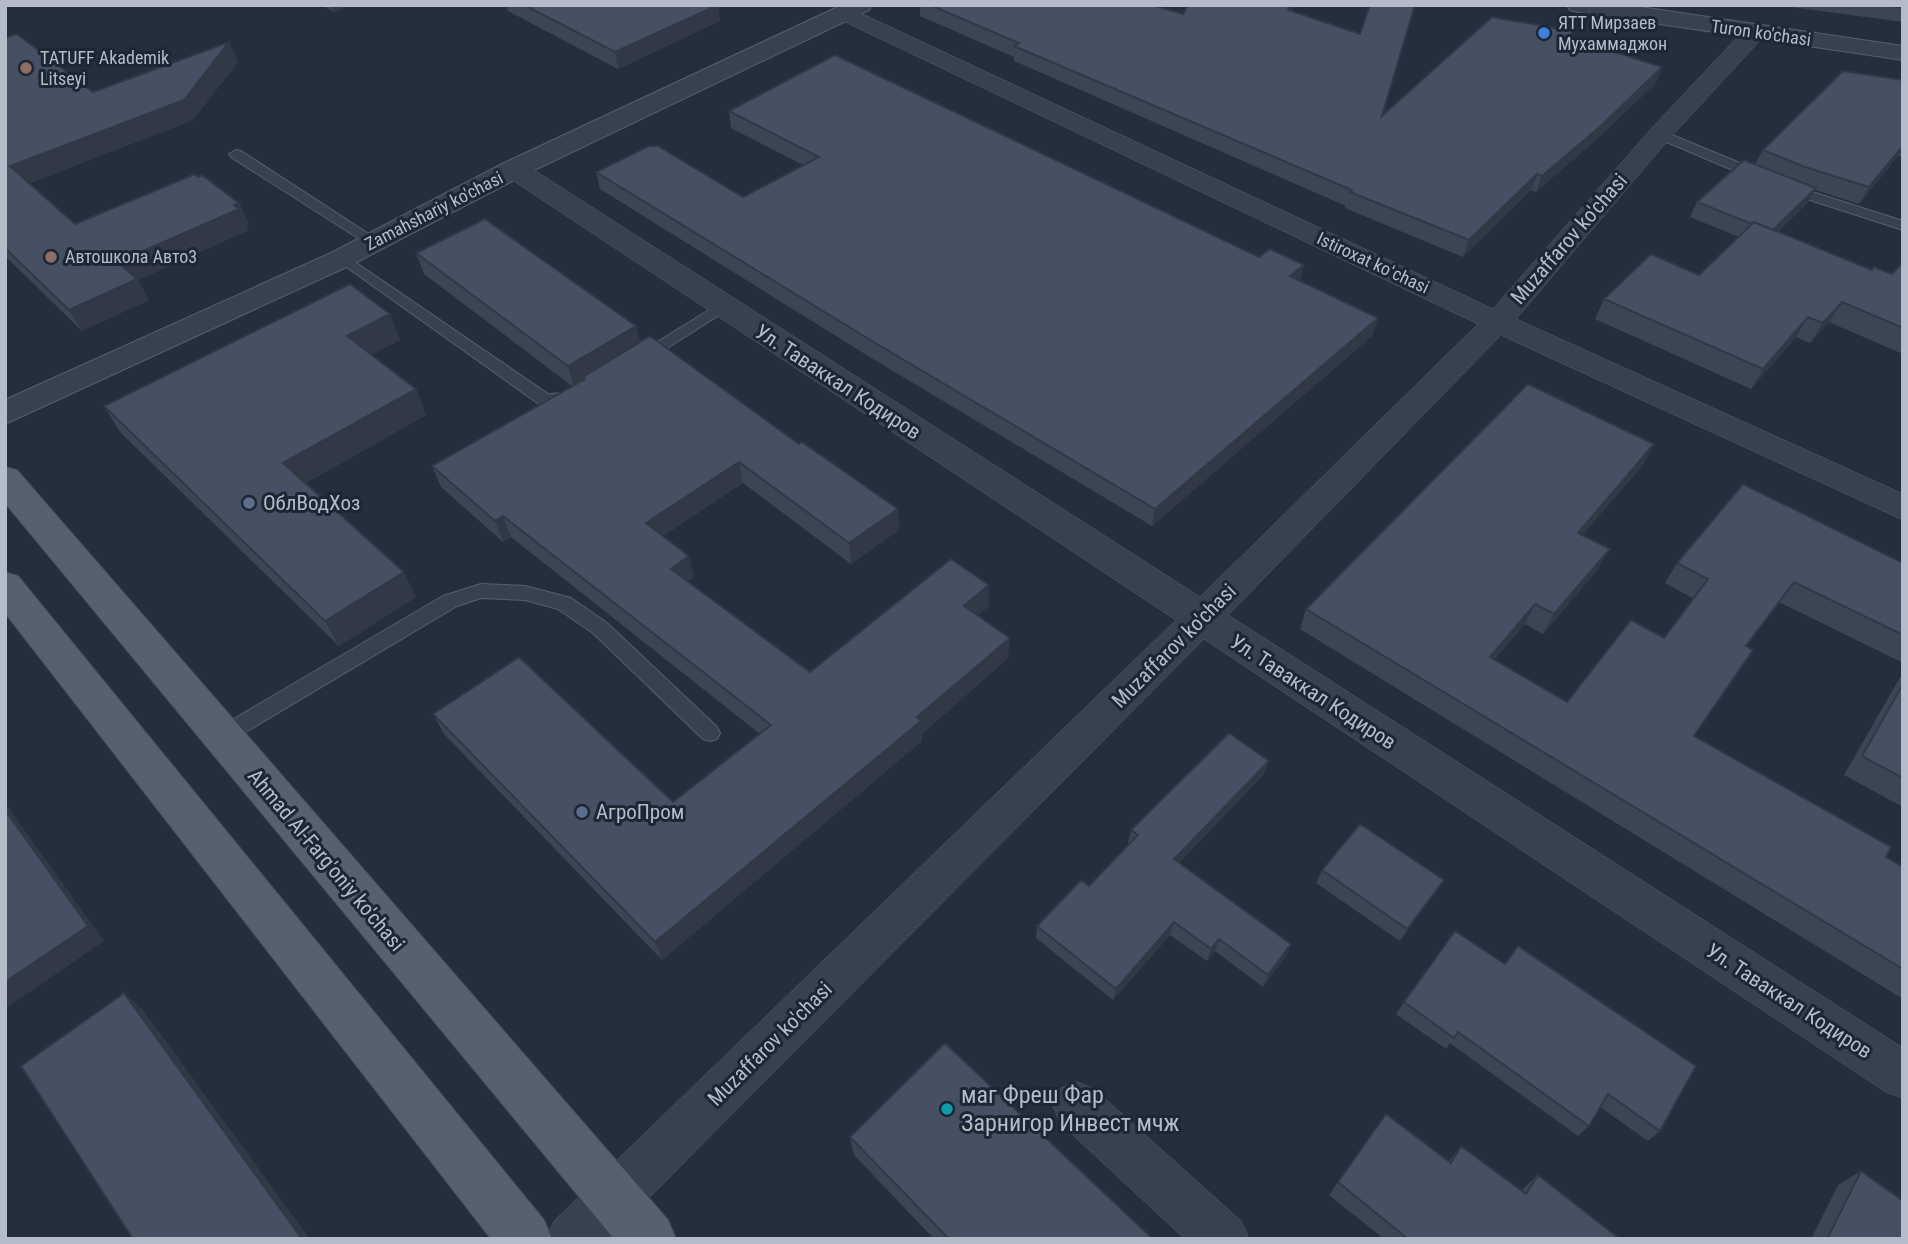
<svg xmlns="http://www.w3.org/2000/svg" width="1908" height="1244" viewBox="0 0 1908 1244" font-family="'Roboto Condensed',sans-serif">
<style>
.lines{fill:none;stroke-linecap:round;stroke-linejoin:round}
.service-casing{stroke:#565f6c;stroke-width:2}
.minor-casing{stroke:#565f6c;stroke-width:1}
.tertiary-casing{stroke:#565f6c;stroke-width:2}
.primary-casing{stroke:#414a57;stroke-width:2}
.service{fill:#38414e;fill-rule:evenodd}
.minor{fill:#38414e;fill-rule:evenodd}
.tertiary{fill:#38414e;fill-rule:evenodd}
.primary{fill:#56606e;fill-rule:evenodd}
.wall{fill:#3b4654}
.shaded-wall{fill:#303945}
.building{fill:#455162;stroke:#303945;stroke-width:2}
.shop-dot{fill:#3f7fe0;stroke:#1d2633;stroke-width:2.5}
.education-dot{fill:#8d6e63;stroke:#1d2633;stroke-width:2.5}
.service-dot{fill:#5c6f8a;stroke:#1d2633;stroke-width:2.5}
.culture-dot{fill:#0f9aa8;stroke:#1d2633;stroke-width:2.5}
.labels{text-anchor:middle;stroke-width:6;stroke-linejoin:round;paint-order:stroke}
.far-poi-label{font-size:18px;fill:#b4bcc9;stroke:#1d2633;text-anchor:start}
.far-street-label{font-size:18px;fill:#b4bcc9;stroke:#1d2633}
.street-label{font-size:21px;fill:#b4bcc9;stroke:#1d2633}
.poi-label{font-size:21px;fill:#b4bcc9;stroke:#1d2633;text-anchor:start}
.near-poi-label{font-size:24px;fill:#b4bcc9;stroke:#1d2633;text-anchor:start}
</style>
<rect width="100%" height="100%" fill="#242f3e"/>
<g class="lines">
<g class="service-casing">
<path id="service" d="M1660 130 1764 173 1766 176 1759 180 1754 179 1655 137V131Z
M236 150 241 151 381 242 379 245H369L231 157 229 154Z
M1787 184 1903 221V230L1782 191V185Z
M343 254 548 394 573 393 581 398 573 403 539 404 338 261 336 258Z
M722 302 730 307 727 310 647 361H635L633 357Z
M481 584 525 586 571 598 607 623 717 727 720 733 717 739 710 741 703 739 593 633 558 609 525 600 481 598 457 606 229 742 222 744 215 742 212 736 215 730 443 596Z"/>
</g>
<g class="minor-casing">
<path id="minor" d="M845 6 1493 309 1651 129 1746 28H1762L1765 33 1762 38 1669 139 1516 319 1903 494V520L1501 335 1228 615 1903 1048V1098L1886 1092 1204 639 608 1239H546L554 1221 1176 620 505 175 501 169 505 163 514 161 523 163 1200 597 1478 324 837 18 834 13 837 8Z
M1077 1082 1094 1089 1241 1221 1249 1239H1185L1060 1123 1053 1106 1060 1089Z"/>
</g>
<g class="tertiary-casing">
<path id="tertiary" d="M842 5H872L869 10 524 175 353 264 5 424V400L333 252 504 163Z
M1567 5H1627L1903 46V60L1578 12 1570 10Z"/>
</g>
<g class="primary-casing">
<path id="primary" d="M5 467 17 470 668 1220 676 1239H614L5 503Z
M5 572 18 576 544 1220 552 1239H491L5 613Z"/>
</g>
<use href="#service" class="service"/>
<use href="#minor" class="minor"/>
<use href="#tertiary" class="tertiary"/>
<use href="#primary" class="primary"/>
</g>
<path class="wall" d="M322 5H350L334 12Z
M506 5H718L720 21 618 69 508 11Z
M920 5H1153L1183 14 1188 5H1295L1292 11 1383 115 1571 38 1662 67 1656 83 1596 140 1536 192 1531 190 1463 257 1345 208 1346 206 1014 61V57L920 16Z
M1776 5H1903V22Z
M5 38 93 92 229 42 238 62 193 120 30 183 75 224 239 203 249 224 246 225 249 230 138 280 149 300 82 331 5 256Z
M1903 80V157L1898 156 1859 204 1815 190 1808 202 1778 232 1872 270 1892 274 1903 262V354L1829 322 1810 343 1796 337 1751 389 1595 319 1604 299 1699 275 1739 237 1690 217 1697 202 1755 164 1763 150Z
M729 111 1300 281 1378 318 1372 336 1152 526 873 359 600 189 596 172 743 197 803 165 731 128Z
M416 253 636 326 640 343 799 444 898 509 899 530 851 564 743 483 663 536 694 577 688 581 810 672 989 606 978 615 1008 658 922 734V741L662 960 444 734 433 714 673 802 760 734 511 537 503 542 441 487 432 466 572 386 424 274Z
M390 314 400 340 371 355 416 389 426 415 306 483 416 597 339 646 120 432 104 406Z
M1643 465 1582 535 1598 569 1543 634 1525 624 1494 660 1567 702 1664 638 1694 599 1665 583 1677 563H1903V663L1779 602 1746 646 1694 736 1903 867V999L1300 629 1306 609Z
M1903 672V807L1844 775Z
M1264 774 1179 863 1286 956 1263 987 1215 951 1207 961 1170 935 1113 1000 1036 938 1037 926 1089 886 1129 843H1128L1131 830Z
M1322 870 1436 892 1400 941 1316 883Z
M1505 964 1660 1131 1648 1141 1600 1107 1589 1126 1578 1136 1450 1043 1446 1049 1396 1014 1404 1002Z
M1386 1114 1449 1161 1461 1146 1522 1191 1525 1187 1538 1175 1620 1239H1384L1329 1195Z
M850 1137 1153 1239H934L854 1155Z
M1861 1171 1903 1239H1811L1838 1185Z"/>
<path class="shaded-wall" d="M331 5H350L334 12Z
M718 5 720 21 618 69 615 52Z
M1290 5H1295L1285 25 1288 10Z
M229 42 238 62 193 120 22 186 10 166Z
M1662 67 1656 83 1596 140 1536 192 1542 176Z
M1903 146V149L1898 156 1859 204 1869 187Z
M1537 174 1531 190 1463 257 1469 240Z
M1816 188 1808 202 1763 247 1771 232Z
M239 203 249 224 246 225 249 230 138 280 149 300 82 331 69 310 118 262Z
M1304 265 1300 282 1290 276Z
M1842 302 1829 322 1810 343 1823 323Z
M390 314 400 340 358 362 347 336Z
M1808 317 1796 337 1751 389 1763 369Z
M1378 318 1372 336 1152 526 1155 509Z
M636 326 641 347 583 377 584 382 574 388 568 366Z
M416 389 426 415 297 488 283 463Z
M1654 444 1643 465 1567 553 1578 533Z
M739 462 743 483 651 544 646 523Z
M898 509 899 530 851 564 849 543Z
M503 516 511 537 503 542 495 521Z
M1610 549 1598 569 1543 634 1554 614Z
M689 556 694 577 676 590 671 569Z
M404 572 416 597 339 646 325 621Z
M989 585V606L964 627V606Z
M1535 604 1525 624 1480 677 1490 657Z
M1010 638 1008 658 922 734V741L662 960 655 942Z
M1269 761 1264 774 1170 872 1174 859Z
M5 803 104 941 5 1009Z
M1444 880 1436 892 1400 941 1407 929Z
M1174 922 1170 935 1113 1000 1116 989Z
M1219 939 1215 951 1207 961 1211 949Z
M1291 944 1286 956 1263 987 1268 975Z
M124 993 143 1010 310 1239H302Z"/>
<path class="building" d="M524 5H718L615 52Z
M930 5H1153L1183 14 1188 5H1290L1288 10 1360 34 1370 5H1415L1382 116 1492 17 1572 31 1571 38 1662 67 1603 124 1542 176 1537 174 1469 240 1350 192 1352 190 1014 46 1019 43Z
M1884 5H1903V8Z
M17 34 93 92 229 42 184 100 10 166 75 224 195 174 198 177 202 175 239 203 234 205 239 209 118 262 137 279 69 310 5 248V38Z
M835 55 1259 257 1270 249 1304 265 1290 276 1378 318 1155 509 872 341 596 172 649 146H658L743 197 819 157 729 111Z
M1843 71 1903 80V146L1869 187 1805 167 1763 150Z
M1744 160 1816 188 1773 230 1754 222 1752 224 1697 202Z
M485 219 636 326 568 366 416 253Z
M1754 222 1872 270 1874 267 1892 274 1903 262V328L1842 302 1823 323 1808 317 1763 369 1604 299 1651 254 1699 275Z
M350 284 390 314 347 336 416 389 283 463 404 572 325 621 104 406Z
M650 336 799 444 802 442 898 509 849 543 739 462 646 523 689 556 671 569 810 672 951 559 989 585 964 606 1010 638 917 717 921 721 655 942 433 714 519 657 673 802 771 725 503 516 495 521 432 466 585 379 583 377Z
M1528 384 1654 444 1578 533 1610 549 1554 614 1535 604 1490 657 1567 702 1631 620 1664 638 1708 579 1677 563 1743 484 1903 563V635L1794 582 1746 646 1753 650 1694 736 1891 847 1886 857 1903 867V969L1306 609Z
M1903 684V778L1862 756Z
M1229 733 1269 761 1174 859 1291 944 1268 975 1219 939 1211 949 1174 922 1116 989 1037 926 1081 880 1089 886 1138 835 1131 830Z
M5 810 88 926 5 982Z
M1360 824 1444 880 1407 929 1322 870Z
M1455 931 1505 964 1518 946 1696 1066 1660 1131 1608 1094 1589 1126 1458 1032 1454 1038 1404 1002Z
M124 993 302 1239H133L21 1066Z
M945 1043 1153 1239H949L850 1137Z
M1386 1114 1451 1163 1461 1146 1526 1194 1538 1175 1620 1239H1408L1338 1182Z
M1861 1171 1903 1201V1239H1827Z"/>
<circle class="shop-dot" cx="1544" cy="33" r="7"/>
<g class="education-dot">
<circle cx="26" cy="68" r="7"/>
<circle cx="51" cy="257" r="7"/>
</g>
<g class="service-dot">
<circle cx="249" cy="503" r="7"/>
<circle cx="582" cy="812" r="7"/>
</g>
<circle class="culture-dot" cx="947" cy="1109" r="7"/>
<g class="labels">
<g class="far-poi-label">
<text x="1558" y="29">ЯТТ Мирзаев<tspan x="1558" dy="21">Мухаммаджон</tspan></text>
<text x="40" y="64">TATUFF Akademik<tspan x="40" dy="21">Litseyi</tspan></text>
<text x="65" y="263">Автошкола Авто3</text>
</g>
<g class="far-street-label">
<text transform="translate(1761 33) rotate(8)" y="6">Turon ko'chasi</text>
<text transform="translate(434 211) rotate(-27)" y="6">Zamahshariy ko'chasi</text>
<text transform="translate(1373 263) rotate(25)" y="6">Istiroxat koʻchasi</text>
</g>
<g class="street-label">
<text transform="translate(1569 239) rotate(-49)" y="7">Muzaffarov ko'chasi</text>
<text transform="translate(838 382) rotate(33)" y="7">Ул. Таваккал Кодиров</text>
<text transform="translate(1174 646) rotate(-45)" y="7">Muzaffarov ko'chasi</text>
<text transform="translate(1313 692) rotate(33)" y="7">Ул. Таваккал Кодиров</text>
<text transform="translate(326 860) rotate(50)" y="7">Ahmad Al-Farg'oniy ko'chasi</text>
<text transform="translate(1789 1001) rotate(33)" y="7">Ул. Таваккал Кодиров</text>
<text transform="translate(770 1044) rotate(-45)" y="7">Muzaffarov ko'chasi</text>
</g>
<g class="poi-label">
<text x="263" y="510">ОблВодХоз</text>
<text x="596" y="819">АгроПром</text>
</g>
<g class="near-poi-label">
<text x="961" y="1103">маг Фреш Фар<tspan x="961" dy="28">Зарнигор Инвест мчж</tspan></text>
</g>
</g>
<rect width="1908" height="1244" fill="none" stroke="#b4bcc9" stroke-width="14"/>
</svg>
